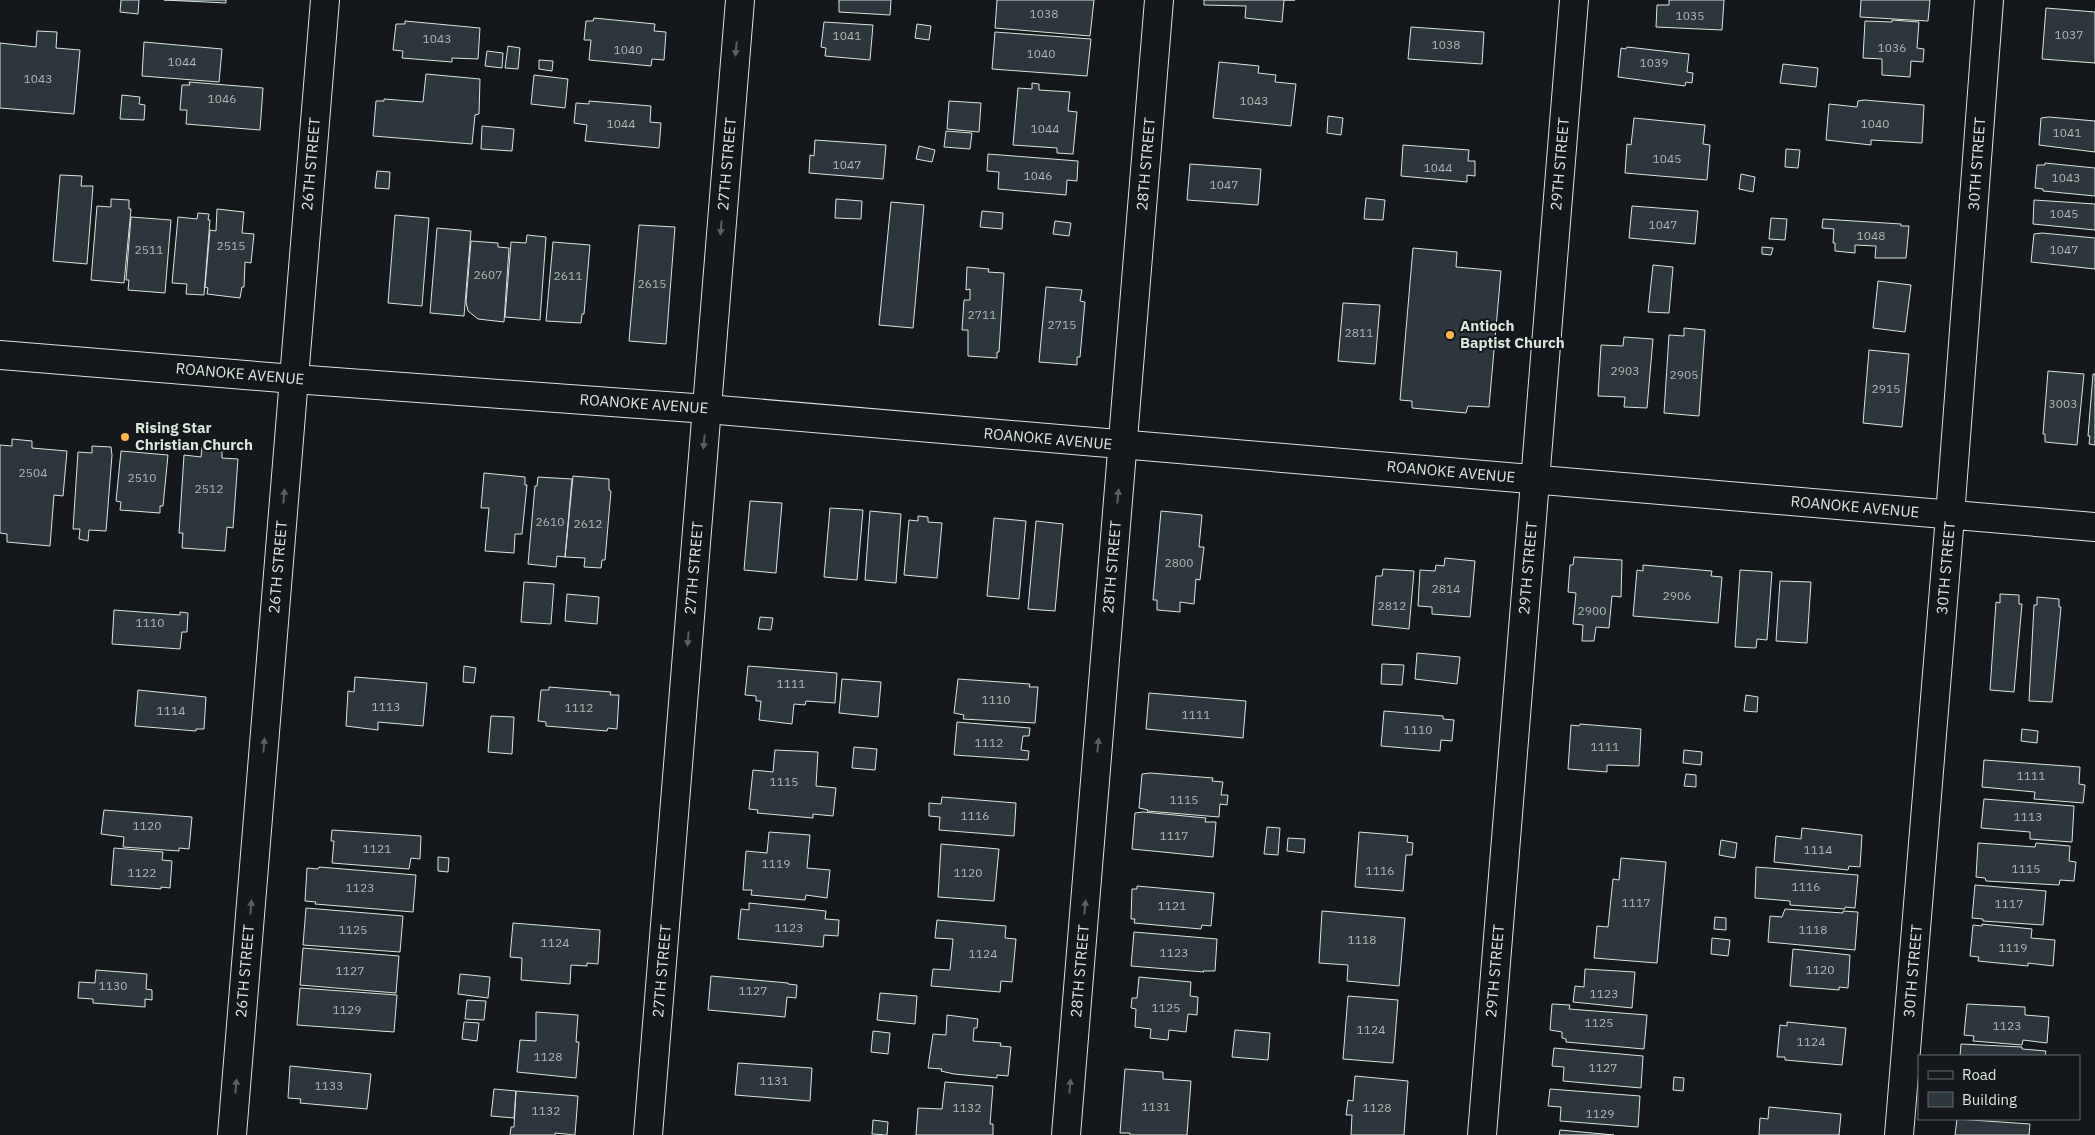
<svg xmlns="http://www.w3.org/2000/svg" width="2095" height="1135" viewBox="0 0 2095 1135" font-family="'IBM Plex Sans',sans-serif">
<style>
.building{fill:#2c363c;stroke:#d8e6dc}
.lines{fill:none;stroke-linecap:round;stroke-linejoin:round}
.minor-casing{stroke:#d8e6dc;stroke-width:30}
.major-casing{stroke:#d8e6dc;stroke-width:30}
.minor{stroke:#14181c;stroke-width:28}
.major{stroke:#14181c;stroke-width:28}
.oneway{fill:#59605f}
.poi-dot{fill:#ffb74d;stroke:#14181c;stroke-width:2}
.labels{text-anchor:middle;stroke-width:4;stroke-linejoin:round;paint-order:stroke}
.number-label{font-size:12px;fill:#adbab4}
.street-label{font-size:15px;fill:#d8e6dc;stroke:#14181c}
.poi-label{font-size:15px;font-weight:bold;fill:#d8e6dc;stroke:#14181c;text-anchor:start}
</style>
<rect width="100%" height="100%" fill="#14181c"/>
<path class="building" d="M121 0H139L138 14 120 12Z
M164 0H226V3Z
M839 0H891L890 15 839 12Z
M997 0H1094L1090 36 995 28Z
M1204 0H1295H1284L1282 22 1245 18 1246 6 1204 5Z
M1669 0H1724L1722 30 1656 27 1657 5H1669Z
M1861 0H1930L1928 21 1860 17Z
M2046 8 2095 12V63L2042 59Z
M594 18 655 24 654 31 666 32 664 60 652 59 651 66 589 60 591 40H584L586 21H593Z
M1892 20 1919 22 1917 48 1924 49 1923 62 1911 61 1910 77 1882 75V59L1863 58 1865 21 1892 22Z
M405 21 480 28 478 59 452 58V62L402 58 403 51 393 50 396 24H405Z
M824 22 873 25 870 60 825 56 826 48 821 47Z
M917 24 931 26 929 40 915 38Z
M1411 27 1484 32 1482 64 1408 59Z
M37 31 57 32 56 48 80 50 74 114 0 108V43L36 47Z
M995 32 1091 39 1087 76 992 69Z
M144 42 222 49 219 82 142 76Z
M508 46 520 48 518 69 505 68Z
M1627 47 1689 54 1687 72 1693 73 1692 83 1686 82 1685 86 1618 77 1621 48 1626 49Z
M487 51 503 53 502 68 485 66Z
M539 60 553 61 552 71 539 69Z
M1219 62 1259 66 1258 73 1276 75 1275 82 1296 84 1291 126 1213 118Z
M1783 64 1818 68 1816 87 1780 83Z
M426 74 480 79 479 114 475 115 472 144 373 136 376 101H384V99L423 102Z
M534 75 568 79 565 108 531 104Z
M189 82 263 88 260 130 186 124 187 110H180L182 85H190Z
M1032 83 1039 84V90L1070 92 1068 111 1077 112 1073 154 1057 153V148L1013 145 1018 88 1032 89Z
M122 95 140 97 139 104 145 105 144 120 120 119Z
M1864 100 1924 105 1922 143 1871 140V145L1826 140 1829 104 1857 107 1858 101Z
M589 101 651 106 650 122 661 123 659 148 585 141 587 125 574 123 576 103 589 104Z
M949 101 981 103 979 132 947 129Z
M1328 116 1343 118 1341 135 1327 133Z
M2049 117 2095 121V152L2039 145 2041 118Z
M1634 118 1705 125 1703 144 1710 145 1707 180 1625 173 1627 144 1631 145Z
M482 126 514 129 512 151 481 149Z
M946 131 972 133 970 149 944 147Z
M815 140 886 145 883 179 809 173 810 155 814 156Z
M1403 145 1469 150 1468 161H1475V176L1467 175V182L1401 176Z
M919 146 935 150 932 162 916 159Z
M1786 149 1800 150 1798 168 1785 167Z
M988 154 1078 161 1077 181 1067 180 1066 195 998 189 999 172 987 171Z
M2045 163 2095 168V196L2043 191V189L2035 188 2037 165H2045Z
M1190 164 1261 169 1258 205 1187 200Z
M377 171 390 172 389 189 375 188Z
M1741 174 1755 177 1753 192 1739 189Z
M60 175 82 176 81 186H93L87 264 53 261Z
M1366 198 1385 200 1383 220 1364 219Z
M111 199 129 200V209H131L124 283 91 280 97 206 111 207Z
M836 199 862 201 861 219 835 218Z
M2034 200 2095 204V230L2033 224Z
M891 202 924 205 913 328 879 325Z
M1632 206 1698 211 1695 244 1629 238Z
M217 209 244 212 242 233 254 234 251 263 245 262 244 287H242L240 298 207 294 208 288 205 287 210 230 216 231Z
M982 211 1003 213 1002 229 980 227Z
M198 213 209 214 208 220H210L204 295 186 294 187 284 172 283 178 217 197 219Z
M395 215 429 218 422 306 388 303Z
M131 217 171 220 165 293 128 290 129 280H126Z
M1771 218 1787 219 1785 240 1769 239Z
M1823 219 1901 224V226H1909L1906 258H1875L1876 246 1855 245V253L1835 251V243H1833L1834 229 1822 228Z
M1055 221 1071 223 1069 236 1053 234Z
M639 225 675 227 666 344 629 341Z
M437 228 471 231 464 316 430 313Z
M2042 233 2095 238V269L2031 262 2034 234Z
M527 235 546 237 540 320 505 317 511 242 526 243Z
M471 241 498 243V247L509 248 504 322 478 319 468 311 466 302Z
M553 242 590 245 584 314H582L581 323 546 321Z
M1762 247 1773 248 1771 255 1762 254Z
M1413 248 1457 252 1456 267 1501 271 1489 407 1468 406 1466 413 1412 408V401L1400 400Z
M1653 265 1673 267 1669 313 1648 312Z
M967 267 989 269 988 272 1004 273 999 352H997V358L968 356V330H962L964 300H970V289L966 290Z
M1878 281 1911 285 1905 332 1873 328Z
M1046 287 1082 290 1080 301 1085 302 1080 357H1077V365L1039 362Z
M1343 303 1380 305 1375 364 1338 361Z
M1684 328 1705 330 1699 416 1664 413 1669 335 1684 336Z
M1624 337 1653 339 1647 408 1624 407 1625 397 1598 396 1601 345 1623 346Z
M1869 350 1909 354 1902 427 1863 423Z
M2048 371 2084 374 2077 445 2045 442V434H2043Z
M2093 374H2095V445L2089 444 2090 436H2088Z
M12 439 32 441V448L67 451 63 496 54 495 50 546 7 542V534L0 533V445L12 446Z
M92 446 111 447 112 455 106 531 89 530 88 541 79 539 80 529H73L78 452 92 453Z
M202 447 222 448V458L238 459 233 528 227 527 225 551 182 548 183 533H179L184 455 201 457Z
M121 451 168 455 163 506H160V513L120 510 121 502 116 501Z
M484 473 525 477V485H527L522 534H515L514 553 485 551 489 508H481Z
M573 476 609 479V490L611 491 605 560H602L601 568 584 567 585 558 565 557Z
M538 477 572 479 565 557 557 556 556 567 528 564 535 486H537Z
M750 501 782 503 776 573 744 570Z
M830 508 863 510 857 580 824 577Z
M870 511 901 514 896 583 865 580Z
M1161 511 1202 515 1199 547H1204L1200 580 1196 579 1194 604 1180 602V612L1157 610V600H1153Z
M918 516 928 517V522L942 523 937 578 904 575 909 520 918 521Z
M994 518 1026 521 1019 599 987 596Z
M1036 521 1063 524 1055 611 1028 609Z
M1574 557 1622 560 1621 597 1612 596 1609 628 1596 627 1594 641H1582L1583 625 1573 624 1576 593 1568 592 1570 565H1573Z
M1445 558 1475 561 1470 617 1432 614V607L1418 606 1420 570 1435 571 1436 565 1444 566Z
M1643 565 1712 571 1711 576 1722 577 1718 623 1633 616 1637 570 1643 571Z
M1383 569 1414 571 1409 629 1372 625 1376 576H1382Z
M1740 570 1772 572 1767 640 1757 639 1756 648 1735 647Z
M1780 581 1811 582 1807 643 1776 641Z
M524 582 554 584 551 624 521 622Z
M567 594 599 597 597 624 565 621Z
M2000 594 2019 595V604H2022L2014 692 1990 690 1996 602 2000 603Z
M2037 597 2059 599V607H2061L2052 702 2029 701 2034 605H2037Z
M114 610 180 615V612L188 613 187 632H182L180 649 112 644Z
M760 617 773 618 771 630 758 629Z
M1417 653 1460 657 1457 684 1415 679Z
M1382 664 1404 665 1402 685 1381 684Z
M464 666 476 668 474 683 463 682Z
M748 666 837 673 835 703 806 701 805 705 794 704 792 724 759 720 761 701H756V696L745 695Z
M355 677 427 683 423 726 378 722V730L346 726 348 691 354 692Z
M842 679 881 682 878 717 839 713Z
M958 679 1030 684 1029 687H1038L1035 723 963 719 964 715 954 713Z
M549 687 611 692 610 695H619L617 729 608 728 607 731 546 726V722L538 721 541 690H549Z
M138 690 206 697 204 729H196V731L135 726Z
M1149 693 1246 701 1243 738 1146 729Z
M1746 695 1758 697 1757 712 1744 711Z
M1384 711 1443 716V719L1454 720 1452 741 1441 740 1440 751 1381 746Z
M491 716 514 717 512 754 488 752Z
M957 722 1030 728 1029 736H1023L1021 750 1029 751 1028 760 954 755Z
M1580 724 1641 729 1639 766 1607 765V772L1568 769 1571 725 1579 726Z
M2022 729 2038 731 2037 743 2021 741Z
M854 747 877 749 875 770 852 768Z
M775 750 818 752 816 786 836 788 833 816 813 814V818L757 813 758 810 749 809 753 770 773 772Z
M1684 750 1702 752 1701 765 1683 763Z
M1984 760 2080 767 2079 784 2085 785 2083 803 2034 799 2035 792 1982 787Z
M1150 773 1213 778 1212 781 1223 782 1221 795H1228L1227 805 1220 804 1219 817 1147 811 1148 810 1139 808 1142 774Z
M1686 774 1696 775V787L1684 786Z
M942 797 1016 803 1014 836 939 830 940 817 929 816V803L941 804Z
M1984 799 2074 806 2072 842 2030 839V832L1981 828Z
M104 810 192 817 189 849 179 848V851L123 847 124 837 101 834Z
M1143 812 1206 818 1205 822H1216L1213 857 1132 849 1135 813Z
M1267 827 1280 828 1278 855 1264 854Z
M1802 828 1862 835 1860 867 1849 866 1848 870 1774 862 1776 836 1801 839Z
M332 830 421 836 420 859 411 858 409 869 332 863 334 841H331Z
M769 832 810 835 807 868 830 870 827 898 806 895 805 900 751 895 752 890H743L746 851 767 853Z
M1359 832 1408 836 1407 842 1413 843 1412 855H1406L1403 891 1355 887Z
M1288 838 1305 839 1304 853 1287 851Z
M1721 840 1737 843 1735 858 1719 855Z
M1978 843 2035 847 2036 843 2070 846 2069 861 2076 862 2074 881 2060 880 2059 885 1986 881 1985 878 1976 877Z
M941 844 999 849 994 901 938 897Z
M114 848 163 852 162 860 172 861 170 888 161 887V889L111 885Z
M438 857 449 858 448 872 438 871Z
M1621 858 1666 862 1657 963 1594 958 1597 926 1608 927 1613 879 1619 880Z
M319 867 416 875 413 912 315 904 316 902 305 901 307 868 318 869Z
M1756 867 1858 875 1855 908 1845 907V909L1790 905V901L1755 898Z
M1975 885 2046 891 2043 925 1983 921V919L1972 918Z
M1137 886 1214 893 1211 926 1202 925 1201 929 1134 923 1135 919H1131L1132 889H1137Z
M749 903 826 911 825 919 839 920 838 936 824 935 823 947 738 939 741 909 749 910Z
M306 908 403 916 400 952 303 945Z
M1785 909 1843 913V911L1858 912 1855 950 1768 942 1770 916 1782 917Z
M1322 911 1405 918 1399 986 1347 981 1348 965 1319 963Z
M1715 917 1726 918V930L1714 929Z
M937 920 1006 926 1005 938 1016 939 1012 982 1001 981 1000 992 931 986 933 969 950 970 953 939 935 938Z
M513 923 600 930 598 964 587 963V966L571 965 570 984 521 980 522 958 510 957Z
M1982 924 2032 929 2031 938 2055 940 2053 966 2028 963V966L1978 961 1979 957 1970 956 1973 925 1982 926Z
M1134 932 1217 939 1215 971H1203L1204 972 1131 966Z
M1712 938 1730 940 1728 956 1711 954Z
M303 948 399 956 396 993 300 985Z
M1793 949 1850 955 1848 988 1839 987V990L1790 986Z
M1585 969 1635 972 1632 1008 1573 1002 1575 986 1584 987Z
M96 970 147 974 146 989 152 990V1000L145 999V1007L93 1003V999L78 998 79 982 95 983Z
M460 974 490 977 488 998 458 994Z
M711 976 788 983V984L797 985 796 998 787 997 785 1017 708 1010Z
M1139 977 1191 982 1190 996 1198 997 1197 1015 1188 1014 1186 1032 1169 1030 1168 1040 1150 1038 1151 1029 1135 1027 1136 1009 1131 1008 1132 998H1137Z
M300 988 397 995 394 1032 297 1025Z
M880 993 917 996 915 1024 877 1020Z
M1348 996 1398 1000 1393 1063 1343 1059Z
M467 1000 486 1001 484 1020 465 1019Z
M1552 1004 1570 1005 1569 1009 1647 1015 1644 1049 1566 1042V1039L1562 1038V1032L1550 1030Z
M1967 1004 2025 1007V1015L2049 1017 2047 1043 2023 1040 2022 1045 1973 1041 1974 1036 1964 1035Z
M536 1012 578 1015 576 1042H579L576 1078 517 1072 520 1040 536 1041Z
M947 1015 978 1019 977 1028H974L973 1041 1001 1043 1000 1046 1011 1047 1008 1076 997 1075V1078L954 1074 941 1071 942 1069 928 1068 933 1034 946 1035Z
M464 1022 479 1023 477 1041 462 1039Z
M1787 1022 1846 1028 1842 1065 1785 1060V1057H1777L1780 1025 1787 1026Z
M1235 1030 1270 1033 1268 1060 1232 1057Z
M873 1031 890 1033 888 1054 871 1052Z
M1961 1044 2022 1047V1049L2046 1051 2045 1056H1960Z
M1554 1048 1643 1056 1641 1088 1563 1081 1564 1067 1552 1066Z
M738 1063 812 1068 810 1101 735 1095Z
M290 1066 371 1074 367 1109 300 1103 301 1099 288 1098Z
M1125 1069 1163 1072V1079L1191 1081 1187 1135H1130V1133H1120Z
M1355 1076 1408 1081 1404 1135H1351L1352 1115H1346L1348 1100 1353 1101Z
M1674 1077 1684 1078 1683 1091 1673 1090Z
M945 1082 993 1086 990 1124H993V1135H916L918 1108 942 1109Z
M494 1089 516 1091 514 1118 491 1116Z
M1550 1089 1640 1096 1638 1127 1560 1121 1561 1107 1548 1106Z
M516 1091 578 1096 575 1135 555 1133V1135H510L511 1127H514Z
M1769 1107 1841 1114 1839 1135H1759L1760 1118 1768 1119Z
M1957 1119 2030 1124 2029 1135H1955Z
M873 1120 888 1122 887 1135 872 1134Z
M1560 1130 1614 1135H1559Z"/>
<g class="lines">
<g class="minor-casing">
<path id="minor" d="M0 355 294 379 707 409 2095 527
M1482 1135 1574 0
M1899 1135 1950 516 1989 0"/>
</g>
<g class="major-casing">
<path id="major" d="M232 1135 325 0
M648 1135 740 0
M1066 1135 1159 0"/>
</g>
<use href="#minor" class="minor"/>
<use href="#major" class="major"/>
</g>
<defs><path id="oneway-solid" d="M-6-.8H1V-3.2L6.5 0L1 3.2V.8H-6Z" transform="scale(1.25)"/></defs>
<g class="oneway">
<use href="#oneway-solid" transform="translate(736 49) rotate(95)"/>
<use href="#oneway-solid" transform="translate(721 228) rotate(95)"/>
<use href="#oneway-solid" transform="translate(704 442) rotate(95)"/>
<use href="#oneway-solid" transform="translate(284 496) rotate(-85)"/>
<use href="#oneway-solid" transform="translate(1118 496) rotate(-85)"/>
<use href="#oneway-solid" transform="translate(688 639) rotate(95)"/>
<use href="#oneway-solid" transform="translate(264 745) rotate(-85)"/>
<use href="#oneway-solid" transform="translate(1098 745) rotate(-85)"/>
<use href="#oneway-solid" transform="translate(251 907) rotate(-85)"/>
<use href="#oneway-solid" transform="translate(1085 907) rotate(-85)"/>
<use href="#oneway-solid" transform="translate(236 1086) rotate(-85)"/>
<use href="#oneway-solid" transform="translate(1070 1086) rotate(-85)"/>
</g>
<g class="poi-dot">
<circle cx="1450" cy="335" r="5"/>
<circle cx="125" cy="437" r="5"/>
</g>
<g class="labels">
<g class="number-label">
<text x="1044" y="18">1038</text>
<text x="1690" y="20">1035</text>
<text x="2069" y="39">1037</text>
<text x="847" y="40">1041</text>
<text x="437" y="43">1043</text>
<text x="1446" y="49">1038</text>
<text x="1892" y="52">1036</text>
<text x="628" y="54">1040</text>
<text x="1041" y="58">1040</text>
<text x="182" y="66">1044</text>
<text x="1654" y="67">1039</text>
<text x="38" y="83">1043</text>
<text x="222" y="103">1046</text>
<text x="1254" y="105">1043</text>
<text x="621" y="128">1044</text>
<text x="1875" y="128">1040</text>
<text x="1045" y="133">1044</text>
<text x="2067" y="137">1041</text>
<text x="1667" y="163">1045</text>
<text x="847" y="169">1047</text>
<text x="1438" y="172">1044</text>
<text x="1038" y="180">1046</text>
<text x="2066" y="182">1043</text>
<text x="1224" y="189">1047</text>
<text x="2064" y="218">1045</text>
<text x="1663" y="229">1047</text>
<text x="1871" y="240">1048</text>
<text x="231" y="250">2515</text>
<text x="149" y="254">2511</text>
<text x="2064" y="254">1047</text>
<text x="488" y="279">2607</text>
<text x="568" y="280">2611</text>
<text x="652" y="288">2615</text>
<text x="982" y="319">2711</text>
<text x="1062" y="329">2715</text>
<text x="1359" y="337">2811</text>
<text x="1625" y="375">2903</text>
<text x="1684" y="379">2905</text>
<text x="1886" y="393">2915</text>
<text x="2063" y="408">3003</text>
<text x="33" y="477">2504</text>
<text x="142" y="482">2510</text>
<text x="209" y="493">2512</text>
<text x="550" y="526">2610</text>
<text x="588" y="528">2612</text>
<text x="1179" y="567">2800</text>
<text x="1446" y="593">2814</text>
<text x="1677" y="600">2906</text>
<text x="1392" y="610">2812</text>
<text x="1592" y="615">2900</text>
<text x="150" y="627">1110</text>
<text x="791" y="688">1111</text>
<text x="996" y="704">1110</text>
<text x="386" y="711">1113</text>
<text x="579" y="712">1112</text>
<text x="171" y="715">1114</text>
<text x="1196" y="719">1111</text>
<text x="1418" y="734">1110</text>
<text x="989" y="747">1112</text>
<text x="1605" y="751">1111</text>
<text x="2031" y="780">1111</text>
<text x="784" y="786">1115</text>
<text x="1184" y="804">1115</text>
<text x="975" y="820">1116</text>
<text x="2028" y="821">1113</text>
<text x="147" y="830">1120</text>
<text x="1174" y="840">1117</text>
<text x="377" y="853">1121</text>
<text x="1818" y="854">1114</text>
<text x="776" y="868">1119</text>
<text x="2026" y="873">1115</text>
<text x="1380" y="875">1116</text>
<text x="142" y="877">1122</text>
<text x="968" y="877">1120</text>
<text x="1806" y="891">1116</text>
<text x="360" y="892">1123</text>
<text x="1636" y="907">1117</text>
<text x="2009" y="908">1117</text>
<text x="1172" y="910">1121</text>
<text x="789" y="932">1123</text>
<text x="353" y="934">1125</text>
<text x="1813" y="934">1118</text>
<text x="1362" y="944">1118</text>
<text x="555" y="947">1124</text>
<text x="2013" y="952">1119</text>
<text x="1174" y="957">1123</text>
<text x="983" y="958">1124</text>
<text x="1820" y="974">1120</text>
<text x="350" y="975">1127</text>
<text x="113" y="990">1130</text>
<text x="753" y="995">1127</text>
<text x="1604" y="998">1123</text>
<text x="1166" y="1012">1125</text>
<text x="347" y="1014">1129</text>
<text x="1599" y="1027">1125</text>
<text x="2007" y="1030">1123</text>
<text x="1371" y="1034">1124</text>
<text x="1811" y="1046">1124</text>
<text x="548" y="1061">1128</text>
<text x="1603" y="1072">1127</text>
<text x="774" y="1085">1131</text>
<text x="329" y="1090">1133</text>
<text x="1156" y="1111">1131</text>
<text x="967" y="1112">1132</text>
<text x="1377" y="1112">1128</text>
<text x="546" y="1115">1132</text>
<text x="1600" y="1118">1129</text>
</g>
<g class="street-label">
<text transform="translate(311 164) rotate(-85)" y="5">26TH STREET</text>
<text transform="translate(727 164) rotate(-85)" y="5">27TH STREET</text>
<text transform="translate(1146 164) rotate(-85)" y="5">28TH STREET</text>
<text transform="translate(1560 164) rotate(-85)" y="5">29TH STREET</text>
<text transform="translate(1977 164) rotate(-86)" y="5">30TH STREET</text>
<text transform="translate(240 374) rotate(5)" y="5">ROANOKE AVENUE</text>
<text transform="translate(644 404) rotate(4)" y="5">ROANOKE AVENUE</text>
<text transform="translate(1048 439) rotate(5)" y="5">ROANOKE AVENUE</text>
<text transform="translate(1451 472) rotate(5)" y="5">ROANOKE AVENUE</text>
<text transform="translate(1855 507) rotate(5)" y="5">ROANOKE AVENUE</text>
<text transform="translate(278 567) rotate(-85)" y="5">26TH STREET</text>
<text transform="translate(1112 567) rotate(-85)" y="5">28TH STREET</text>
<text transform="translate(694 568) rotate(-85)" y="5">27TH STREET</text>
<text transform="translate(1528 568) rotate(-85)" y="5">29TH STREET</text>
<text transform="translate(1946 568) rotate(-85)" y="5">30TH STREET</text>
<text transform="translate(245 971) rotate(-85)" y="5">26TH STREET</text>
<text transform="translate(662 971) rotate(-85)" y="5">27TH STREET</text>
<text transform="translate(1080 971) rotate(-85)" y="5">28TH STREET</text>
<text transform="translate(1495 971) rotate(-85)" y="5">29TH STREET</text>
<text transform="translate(1913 971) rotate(-85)" y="5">30TH STREET</text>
</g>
<g class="poi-label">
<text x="1460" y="331">Antioch<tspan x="1460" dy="17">Baptist Church</tspan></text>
<text x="135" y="433">Rising Star<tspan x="135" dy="17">Christian Church</tspan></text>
</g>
</g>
<rect x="1918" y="1055" width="162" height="65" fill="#14181c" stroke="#626a69"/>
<rect x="1928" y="1071" width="25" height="8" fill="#14181c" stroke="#626a69"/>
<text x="1962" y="1080" font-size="15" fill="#d8e6dc">Road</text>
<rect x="1928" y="1092" width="25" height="15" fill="#2c363c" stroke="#626a69"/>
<text x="1962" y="1105" font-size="15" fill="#d8e6dc">Building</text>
</svg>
